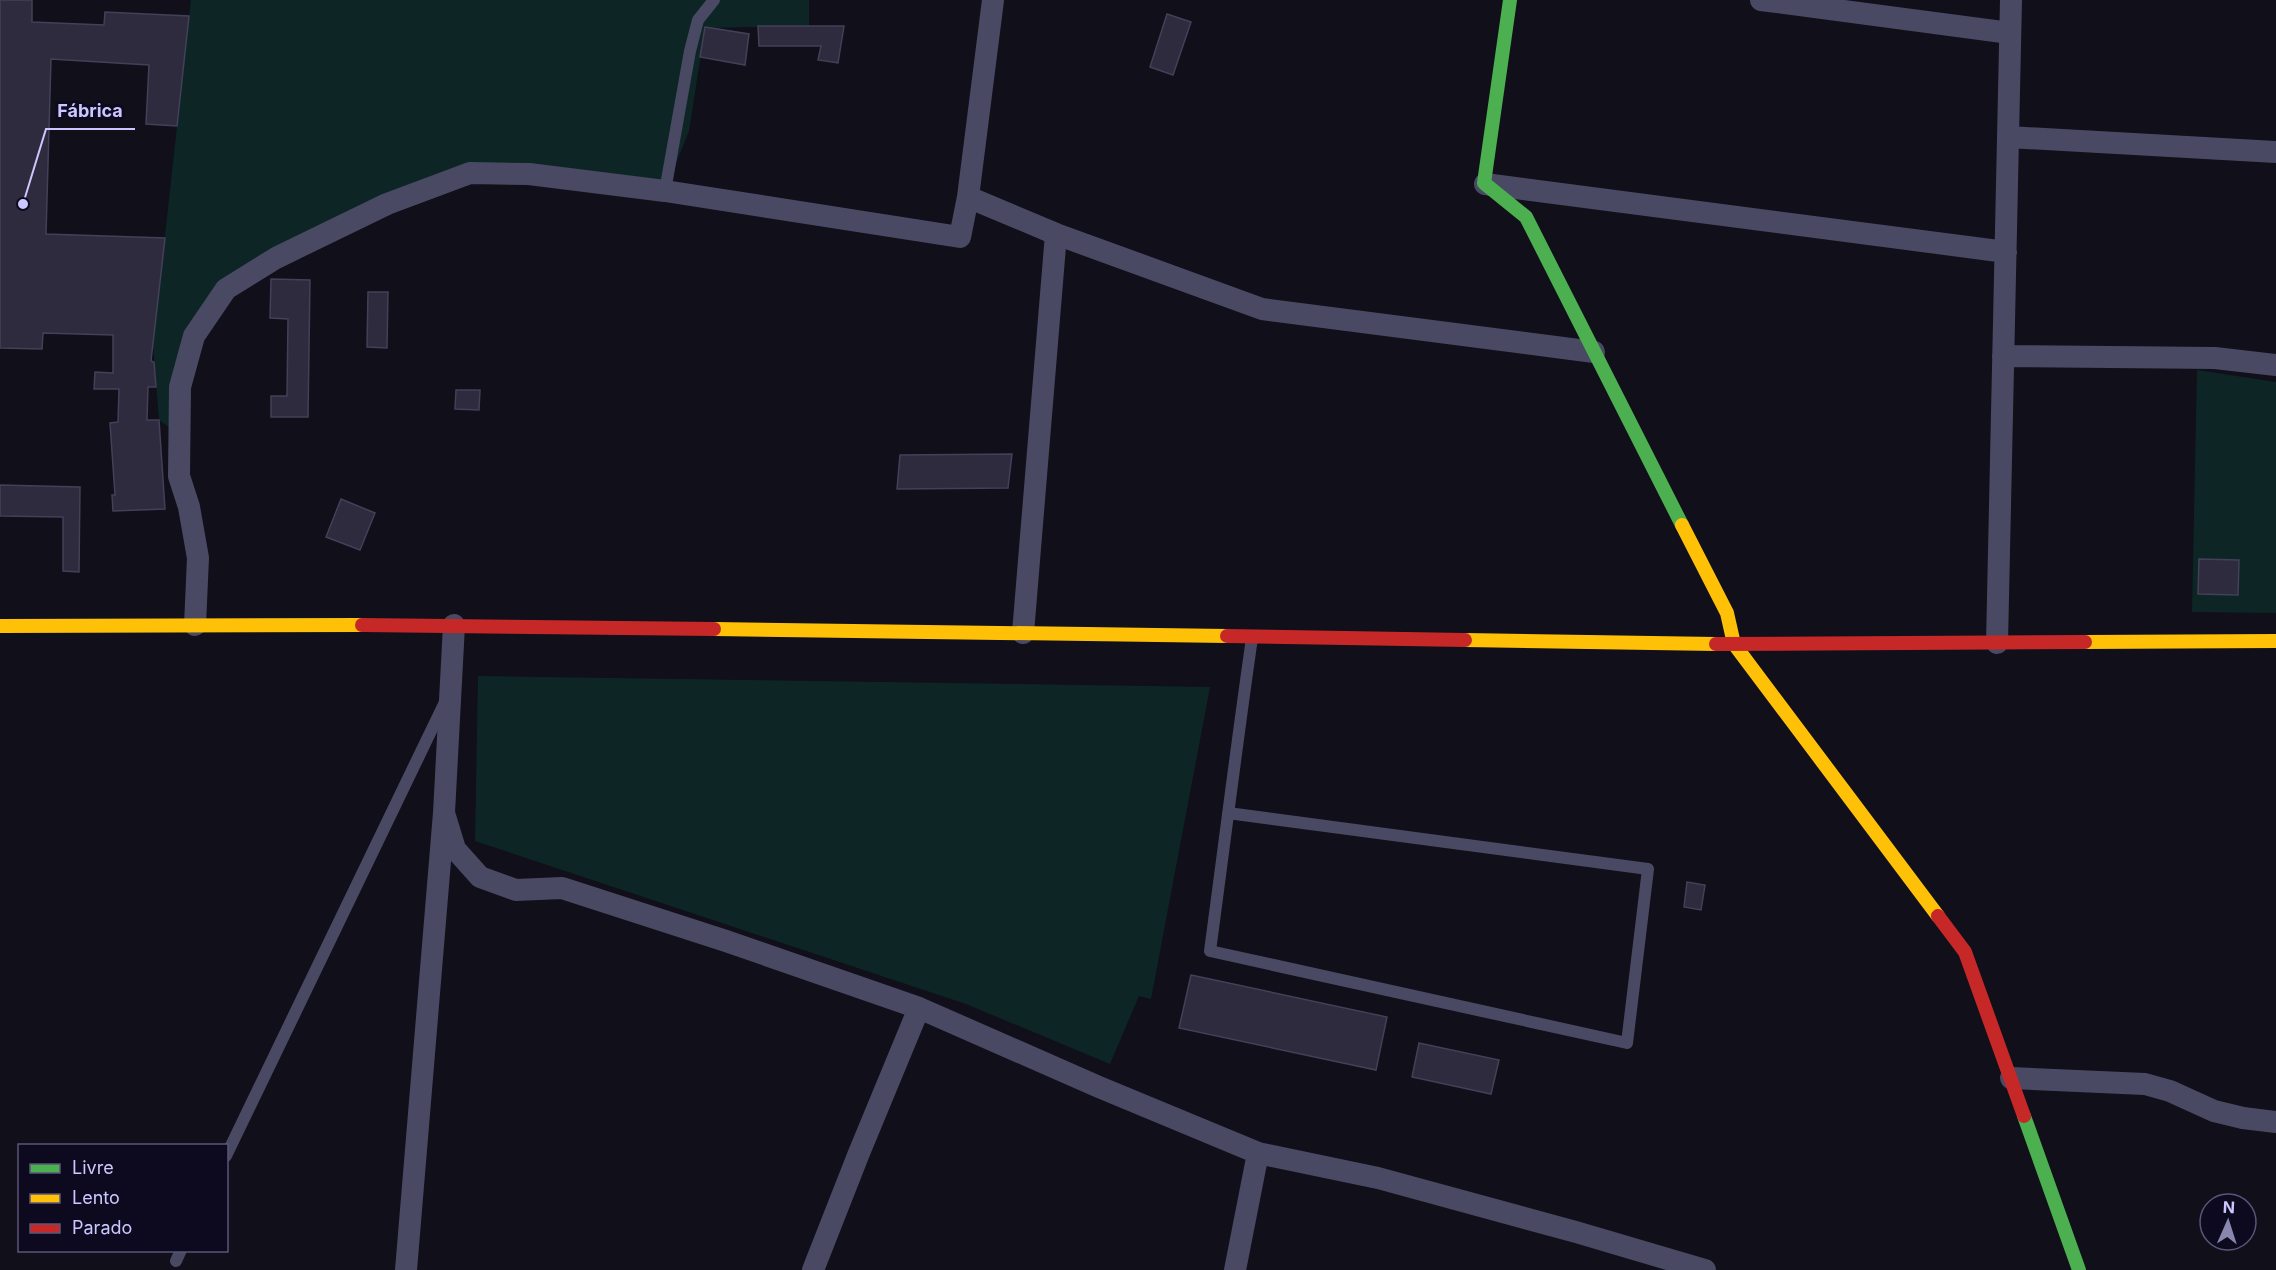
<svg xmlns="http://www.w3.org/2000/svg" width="2276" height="1270" viewBox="0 0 2276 1270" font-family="Inter,sans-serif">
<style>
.green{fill:#0d2625}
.building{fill:#2e2b3e;stroke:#434059;stroke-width:1.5}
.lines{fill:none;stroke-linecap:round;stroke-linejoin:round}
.lane{stroke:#494964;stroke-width:12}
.street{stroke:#494964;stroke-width:22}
.fast{stroke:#4caf50;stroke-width:14}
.slow{stroke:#ffc107;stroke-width:14}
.jam{stroke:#c62828;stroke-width:14}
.leader{fill:none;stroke:#ccc8ff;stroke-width:2}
.callout-dot{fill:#ccc8ff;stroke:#0d0a1f;stroke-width:2}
.callout-label{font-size:18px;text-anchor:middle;font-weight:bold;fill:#ccc8ff;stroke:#0d0a1f;stroke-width:6;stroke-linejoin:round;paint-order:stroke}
</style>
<rect width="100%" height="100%" fill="#100f1a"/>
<path class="green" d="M191 0H809V26L705 28 689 131 665 191 470 173 226 289 194 336 178 434 159 420 153 344Z
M2197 370 2276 382V613L2192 612Z
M478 676 1210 687 1151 999 1139 996 1110 1064 966 1004 475 841Z"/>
<path class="building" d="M0 0H32V22L104 25 105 12 189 16 177 126 146 124 149 65 51 59 46 234 165 238 151 361 154 362 156 387H148L147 420H159L165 509 113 511 112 495H115L110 423 118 422 119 389H94L95 372 113 373V335L43 333 42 349 0 348Z
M1167 14 1191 22 1173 75 1150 67Z
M758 26H844L838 63 818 60 821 46H759Z
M705 27 749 34 745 65 700 57Z
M271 279 310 280 308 417H271V396H287L288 319 270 318Z
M368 292H388L387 348 367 347Z
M456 390H480L479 410 455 409Z
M1012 454 1008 488 897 489 900 455Z
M0 485 80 487 79 572 63 571V517L0 516Z
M341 499 375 513 360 550 326 537Z
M2199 559 2239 560 2238 595 2198 594Z
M1687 882 1705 885 1701 910 1684 907Z
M1191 975 1387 1017 1376 1070 1179 1028Z
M1419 1043 1499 1060 1491 1094 1412 1077Z"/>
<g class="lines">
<path class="lane" d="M665 191 690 51 698 20 714 0
M1228 813 1648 869 1627 1043 1210 951C1224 847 1237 742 1252 638
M226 1156 445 702
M176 1261 181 1250"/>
<path class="street" d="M993 0 968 197 1056 234 1262 309 1594 352
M1761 0 2010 33
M2008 137 2276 152
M1485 184 2006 252
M2003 356 2215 358 2276 365
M195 625 198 558 189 507 179 476 180 387 194 336 226 289 276 258 387 204 470 173 529 174 665 191 960 237 968 197
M1023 633 1056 234
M1997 643 2011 0
M444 813 455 849 480 877 516 890 562 888 726 941 919 1008 1099 1087 1258 1153 1378 1178 1576 1232 1705 1270
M2011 1078 2145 1084 2170 1091 2214 1111 2243 1118 2276 1122
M406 1270 444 813 454 625
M813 1270 859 1153 919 1008
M1235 1270 1258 1153"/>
<path class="fast" d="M1510 0 1484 183 1526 217 1682 525
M2024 1116 2079 1270"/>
<path class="slow" d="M1682 525 1727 613 1734 644 1938 916
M0 626 362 625
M714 629 1227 636
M1465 640 1716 644
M2085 642 2276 641"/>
<path class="jam" d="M362 625 714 629
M1227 636 1465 640
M1716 644 2085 642
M1938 916 1965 952 2024 1116"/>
</g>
<path class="leader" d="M23 204L46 129H135"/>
<circle class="callout-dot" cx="23" cy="204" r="6"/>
<g class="callout-label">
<text x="90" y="117">Fábrica</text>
</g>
<rect x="18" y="1144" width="210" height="108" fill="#0d0a1f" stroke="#595679" stroke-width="1.5"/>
<rect x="30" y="1164" width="30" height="9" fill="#4caf50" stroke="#595679" stroke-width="1.5"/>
<text x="72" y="1174" font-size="18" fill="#ccc8ff">Livre</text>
<rect x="30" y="1194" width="30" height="9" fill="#ffc107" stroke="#595679" stroke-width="1.5"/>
<text x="72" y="1204" font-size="18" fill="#ccc8ff">Lento</text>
<rect x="30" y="1224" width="30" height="9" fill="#c62828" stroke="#595679" stroke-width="1.5"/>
<text x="72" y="1234" font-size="18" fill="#ccc8ff">Parado</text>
<g transform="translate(2228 1222) rotate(3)"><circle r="28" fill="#0d0a1f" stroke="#595679" stroke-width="1.5"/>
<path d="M0-4.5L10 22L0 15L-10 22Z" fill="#8a87af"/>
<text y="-9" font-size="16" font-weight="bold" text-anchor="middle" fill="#ccc8ff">N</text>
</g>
</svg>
